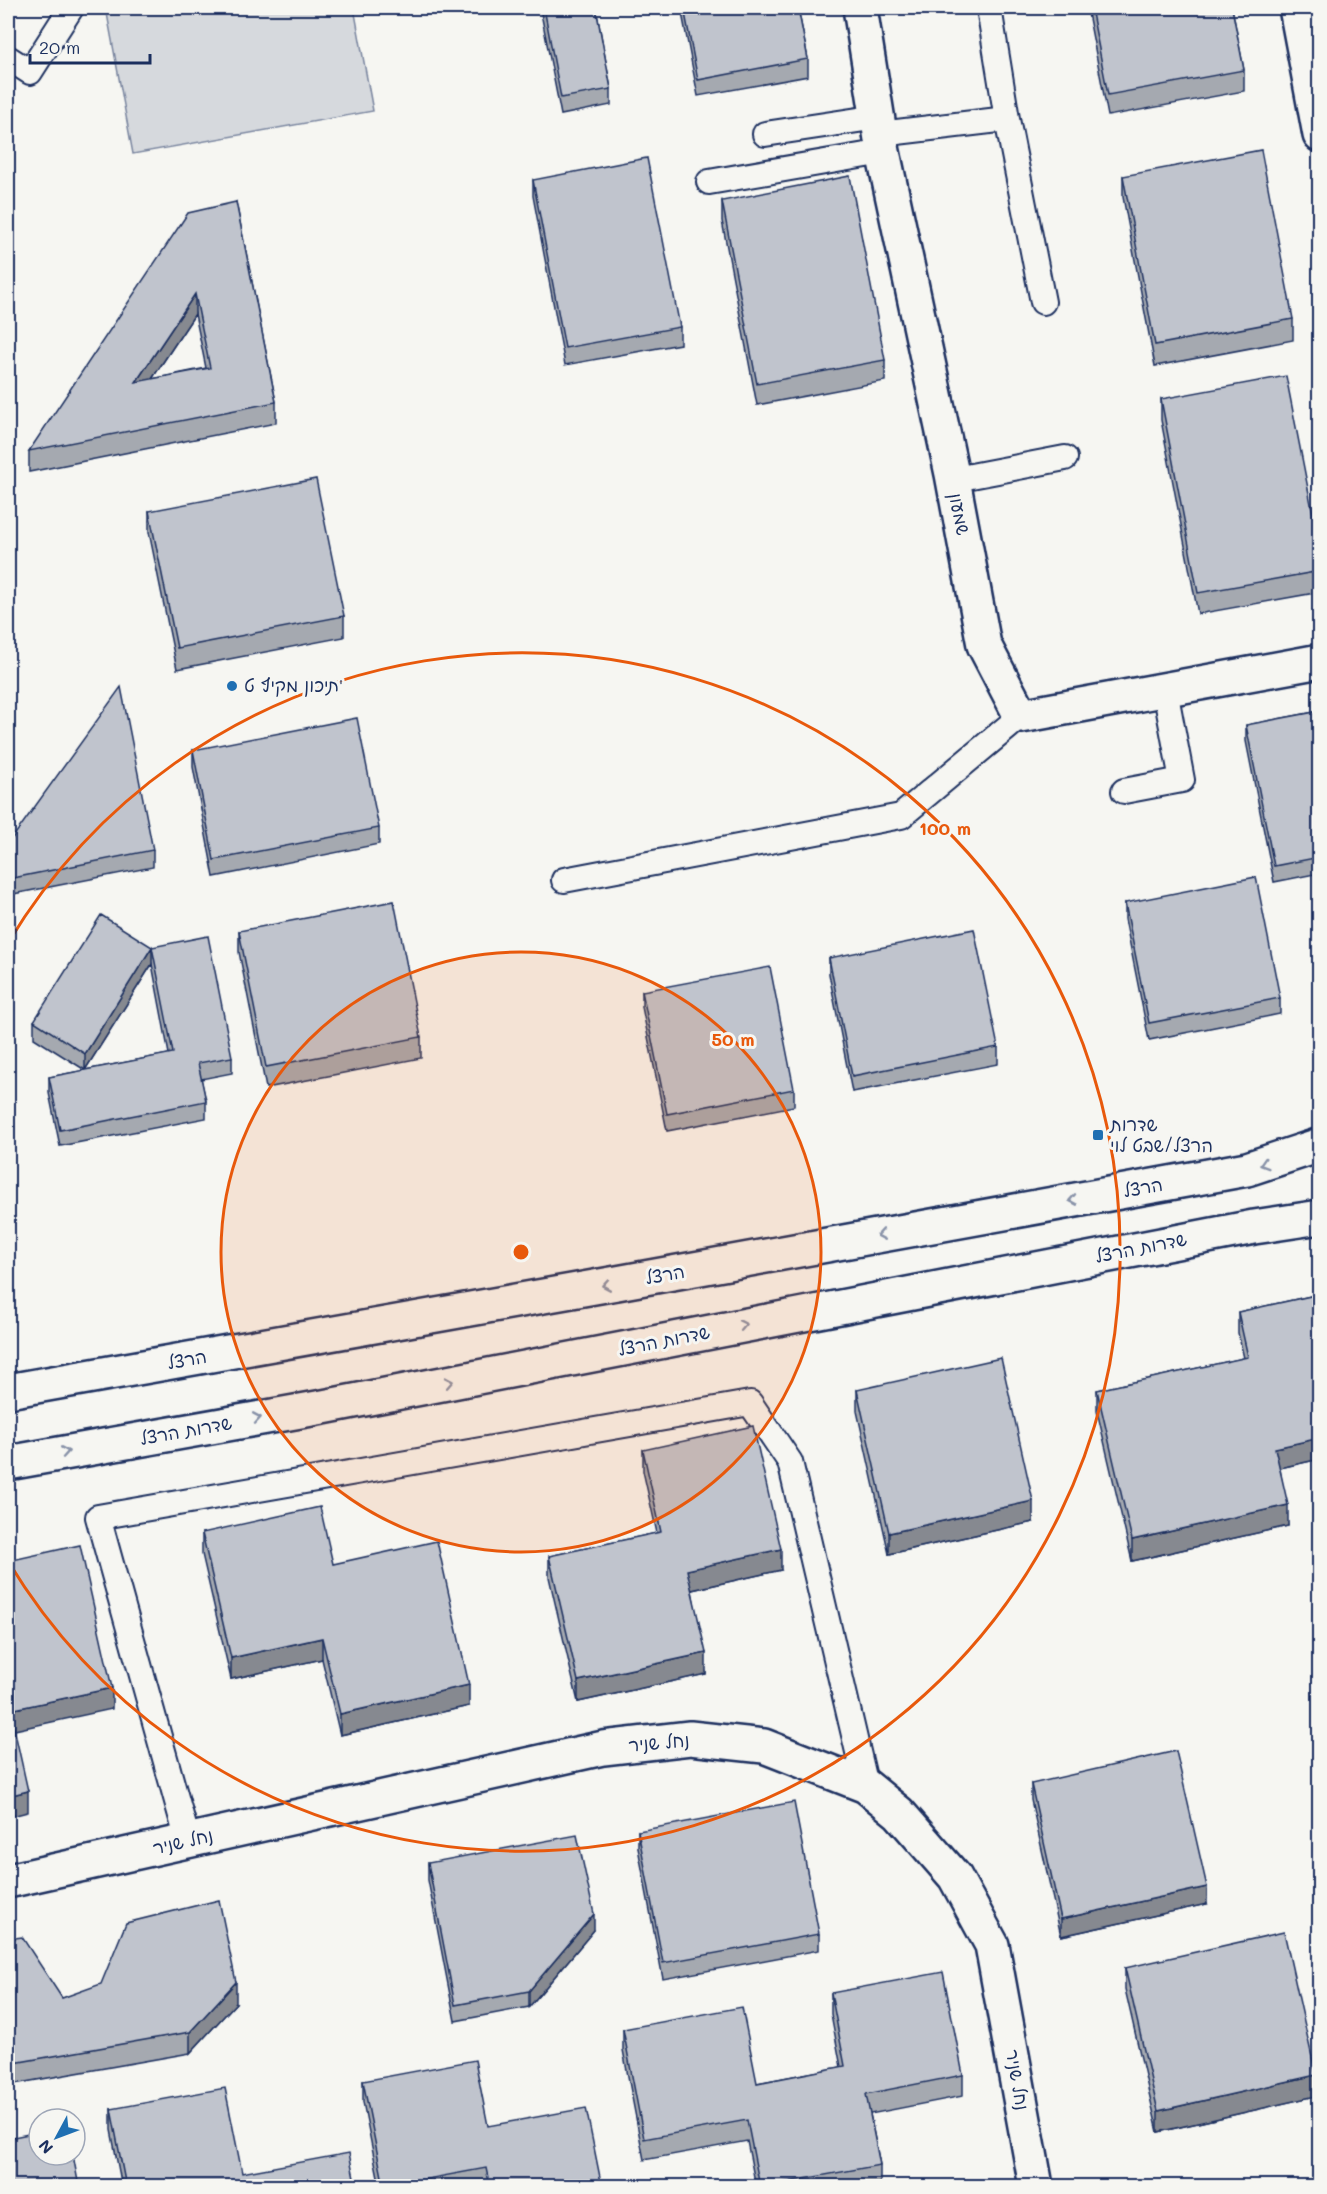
<svg xmlns="http://www.w3.org/2000/svg" width="1327" height="2194" viewBox="0 0 1327 2194" font-family="Mali,'Playpen Sans Hebrew',sans-serif">
<style>
.green{fill:#d6d9dd;stroke:#78849e;stroke-width:1.5}
.lines{fill:none;stroke-linecap:round;stroke-linejoin:round}
.service-casing{stroke:#1b2f5e;stroke-width:28}
.minor-casing{stroke:#1b2f5e;stroke-width:38}
.tertiary-casing{stroke:#1b2f5e;stroke-width:38}
.secondary-casing{stroke:#1b2f5e;stroke-width:38}
.service{stroke:#f6f6f2;stroke-width:24}
.minor{stroke:#f6f6f2;stroke-width:33}
.tertiary{stroke:#f6f6f2;stroke-width:33}
.secondary{stroke:#f6f6f2;stroke-width:33}
.wall{fill:#a5a9b0;stroke:#1b2f5e;stroke-width:1.5;fill-rule:evenodd}
.shaded-wall{fill:#868990;stroke:#1b2f5e;stroke-width:1.5}
.building{fill:#c0c4cd;stroke:#1b2f5e;stroke-width:1.5;fill-rule:evenodd}
.oneway{stroke:#8892a8}
.ring{fill:none;stroke:#e8590c;stroke-width:3}
.poi-dot{fill:#1f6fb2;stroke:#f6f6f2;stroke-width:2}
.labels{text-anchor:middle;stroke-width:6;stroke-linejoin:round;paint-order:stroke}
.street-label{font-size:18px;fill:#1b2f5e;stroke:#f6f6f2}
.poi-label{font-size:18px;fill:#1b2f5e;stroke:#f6f6f2;text-anchor:start}
.centre{fill:#e8590c;stroke:#f6f6f2;stroke-width:3}
.ring-label{font-size:18px;text-anchor:middle;font-weight:bold;fill:#e8590c;stroke:#f6f6f2;stroke-width:6;stroke-linejoin:round;paint-order:stroke}
</style>
<rect width="100%" height="100%" fill="#f6f6f2"/>
<filter id="ink" filterUnits="userSpaceOnUse"><feTurbulence type="fractalNoise" baseFrequency=".0167" numOctaves="2"/><feDisplacementMap in="SourceGraphic" scale="12" xChannelSelector="R" yChannelSelector="G"/><feConvolveMatrix kernelMatrix="1 2 1 2 8 2 1 2 1" color-interpolation-filters="sRGB"/></filter>
<g filter="url(#ink)">
<path class="green" d="M106 8H354L373 111 133 154Z"/>
<g class="lines">
<g class="service-casing">
<path id="service" d="M8 58 30 72 71 8
M1007 119 1043 302
M765 134 878 117
M880 134 1007 119 989 8
M709 182 883 152
M952 474 966 477 1065 458
M1124 791 1182 780 1165 690
M564 880 901 816 1021 716
M188 1841 98 1517 750 1403 790 1462 866 1786"/>
</g>
<g class="minor-casing">
<path id="minor" d="M860 8 883 152 952 474 984 645 1021 716 1320 661
M8 1881 603 1748 690 1738 764 1746 866 1786 899 1813 955 1877 992 1945 1036 2186"/>
</g>
<g class="tertiary-casing">
<path id="tertiary" d="M1296 8 1320 135"/>
</g>
<g class="secondary-casing">
<path id="secondary" d="M8 1391 617 1283 1247 1169 1320 1145
M8 1463 323 1407 1254 1227 1320 1217"/>
</g>
<use href="#service" class="service"/>
<use href="#minor" class="minor"/>
<use href="#tertiary" class="tertiary"/>
<use href="#secondary" class="secondary"/>
</g>
<path class="wall" d="M540 8H596L611 89V105L561 115Z
M681 8H798L808 59V76L698 96Z
M1087 8H1232L1244 70V91L1108 116Z
M1123 176 1293 319V340L1155 366 1123 197Z
M533 180 680 327V344L565 365 533 196Z
M722 201 885 360V381L757 405 722 221Z
M236 202 276 402V423L29 472V451ZM195 314 206 368 152 379Z
M1161 399 1320 550V592L1198 614 1161 420Z
M149 511 344 616V637L177 669 149 532Z
M1320 711V873L1274 882 1246 741V725Z
M193 750 379 828V844L214 877 193 767Z
M8 844 153 850V867L8 895Z
M1125 903 1280 998V1014L1149 1040 1125 919Z
M239 931 421 1037V1058L266 1088 239 952Z
M152 947 232 1057V1073L201 1079 206 1101V1118L60 1146 49 1093V1077L85 1070 34 1038V1021ZM152 964 169 1054 85 1070Z
M829 958 998 1047V1064L852 1092 829 974Z
M642 991 794 1089V1106L667 1131 642 1007Z
M1320 1294V1459L1280 1468 1288 1526 1132 1561 1097 1411V1390L1244 1358 1238 1333V1312Z
M857 1390 1033 1522 889 1554 857 1411Z
M643 1450 781 1570 692 1590 706 1674 578 1702 549 1577V1556L657 1533 643 1471Z
M202 1533 333 1564 469 1706 340 1735 322 1659 231 1679 202 1554Z
M1031 1784 1207 1904 1061 1936 1031 1800Z
M638 1831 819 1934V1950L663 1979 638 1848Z
M428 1863 594 1930 529 2007 455 2021 428 1880Z
M8 1939 62 1998 236 2003 190 2053 8 2085Z
M1125 1968 1316 2096 1158 2132 1125 1989Z
M831 1993 963 2075V2096L870 2114 880 2165V2186L875 2187H756L747 2141 644 2160 623 2050V2029L757 2083 841 2067 831 2014Z
M363 2081 488 2126 602 2187H380L363 2102Z
M111 2109 242 2173 356 2187H122L111 2130Z"/>
<path class="shaded-wall" d="M195 294V314L136 403V382Z
M152 947V964L85 1070V1054Z
M1320 1438V1459L1275 1469V1448Z
M1033 1501V1522L889 1554V1533Z
M1288 1505V1526L1132 1561V1540Z
M781 1549V1570L687 1591V1570Z
M322 1638V1659L231 1679V1658Z
M706 1653V1674L578 1702V1681Z
M469 1685V1706L340 1735V1714Z
M112 1688V1709L10 1731V1710Z
M28 1791V1812L8 1817V1796Z
M1207 1887V1904L1061 1936V1919Z
M594 1914V1930L529 2007V1991Z
M236 1982V2003L190 2053V2032Z
M1316 2075V2096L1158 2132V2111Z"/>
<path class="building" d="M544 8H596L611 89 561 98Z
M684 8H798L808 59 698 80Z
M1091 8H1232L1244 70 1108 95Z
M1261 150 1293 319 1155 345 1123 176Z
M647 158 680 327 565 348 533 180Z
M850 176 885 360 757 384 722 201Z
M236 202 276 402 29 451 188 213ZM195 294 210 368 136 382Z
M1286 376 1320 550V571L1198 593 1161 399Z
M316 479 344 616 177 648 149 511Z
M121 687 153 850 8 879V844Z
M1320 711V857L1274 866 1246 725Z
M357 718 379 828 214 860 193 750Z
M1256 877 1280 998 1149 1023 1125 903Z
M394 901 421 1037 266 1067 239 931Z
M101 915 152 947 85 1054 34 1021Z
M974 929 998 1047 852 1076 829 958Z
M208 936 232 1057 198 1063 206 1101 60 1130 49 1077 173 1053 152 947Z
M770 967 794 1089 667 1114 642 991Z
M1320 1294V1438L1275 1448 1288 1505 1132 1540 1097 1390 1248 1357 1238 1312Z
M1001 1358 1033 1501 889 1533 857 1390Z
M753 1426 781 1549 687 1570 706 1653 578 1681 549 1556 661 1532 643 1450Z
M320 1507 333 1564 437 1541 469 1685 340 1714 322 1638 231 1658 202 1533Z
M80 1545 112 1688 10 1710 28 1791 8 1796V1561Z
M1176 1751 1207 1887 1061 1919 1031 1784Z
M794 1802 819 1934 663 1963 638 1831Z
M577 1835 594 1914 529 1991 455 2005 428 1863Z
M219 1900 236 1982 190 2032 8 2064V1939L22 1937 62 1998 101 1984 126 1923Z
M1284 1932 1316 2075 1158 2111 1125 1968Z
M943 1972 963 2075 866 2094 880 2165 760 2187 747 2120 644 2139 623 2029 742 2007 757 2083 845 2066 831 1993Z
M475 2060 488 2126 586 2108 602 2187H490L486 2168 384 2187 363 2081Z
M225 2088 242 2173 349 2153 356 2187H126L111 2109Z
M39 2132V2155H73L79 2187H8V2138Z"/>
<defs><path id="oneway-chevron" d="M-2-3.5L2.5 0L-2 3.5" fill="none" stroke-width="1.6" stroke-linecap="round" stroke-linejoin="round" transform="scale(1.5)"/></defs>
<g class="oneway">
<use href="#oneway-chevron" transform="translate(1264 1164) rotate(163)"/>
<use href="#oneway-chevron" transform="translate(1073 1200) rotate(170)"/>
<use href="#oneway-chevron" transform="translate(881 1235) rotate(170)"/>
<use href="#oneway-chevron" transform="translate(606 1285) rotate(170)"/>
<use href="#oneway-chevron" transform="translate(743 1325) rotate(-11)"/>
<use href="#oneway-chevron" transform="translate(449 1382) rotate(-11)"/>
<use href="#oneway-chevron" transform="translate(257 1418) rotate(-10)"/>
<use href="#oneway-chevron" transform="translate(65 1452) rotate(-10)"/>
</g>
</g>
<circle cx="521" cy="1252" r="300" fill="#e8590c" fill-opacity=".12"/>
<g class="ring">
<circle cx="521" cy="1252" r="300"/>
<path d="M8 943A599 599 0 1 1 8 1561"/>
</g>
<g class="poi-dot">
<circle cx="232" cy="686" r="6"/>
<rect x="1092" y="1129" width="12" height="12" rx="3"/>
</g>
<g class="labels">
<g class="street-label">
<text transform="translate(959 514) rotate(79)" y="6">שמעון</text>
<text transform="translate(1143 1188) rotate(-10)" y="6">הרצל</text>
<text transform="translate(1141 1248) rotate(-11)" y="6">שדרות הרצל</text>
<text transform="translate(665 1275) rotate(-10)" y="6">הרצל</text>
<text transform="translate(664 1341) rotate(-11)" y="6">שדרות הרצל</text>
<text transform="translate(187 1360) rotate(-10)" y="6">הרצל</text>
<text transform="translate(186 1431) rotate(-10)" y="6">שדרות הרצל</text>
<text transform="translate(659 1743) rotate(-5)" y="6">נחל שניר</text>
<text transform="translate(183 1842) rotate(-13)" y="6">נחל שניר</text>
<text transform="translate(1017 2080) rotate(80)" y="6">נחל שניר</text>
</g>
<g class="poi-label">
<text x="244" y="692">תיכון מקיף ט'</text>
<text x="1110" y="1131">שדרות<tspan x="1110" dy="21">הרצל/שבט לוי</tspan></text>
</g>
</g>
<circle cx="521" cy="1252" r="9" class="centre"/>
<g class="ring-label">
<text x="945" y="835">100 m</text>
<text x="733" y="1046">50 m</text>
</g>
<rect width="1327" height="2194" fill="none" stroke="#f6f6f2" stroke-width="30"/>
<rect x="15" y="15" width="1297" height="2164" fill="none" stroke="#1b2f5e" stroke-width="2" filter="url(#ink)"/>
<g transform="translate(57 2137) rotate(229)"><circle r="28" fill="#f6f6f2" stroke="#9ea6b7" stroke-width="1.5"/>
<path d="M0-4.5L10 22L0 15L-10 22Z" fill="#1f6fb2"/>
<text y="-9" font-size="16" font-weight="bold" text-anchor="middle" fill="#1b2f5e">N</text>
</g>
<path d="M30 54v9h120v-9" fill="none" stroke="#1b2f5e" stroke-width="3"/>
<text x="39" y="54" font-size="18" fill="#1b2f5e" stroke="#f6f6f2" stroke-width="4.5" paint-order="stroke">20 m</text>
</svg>
